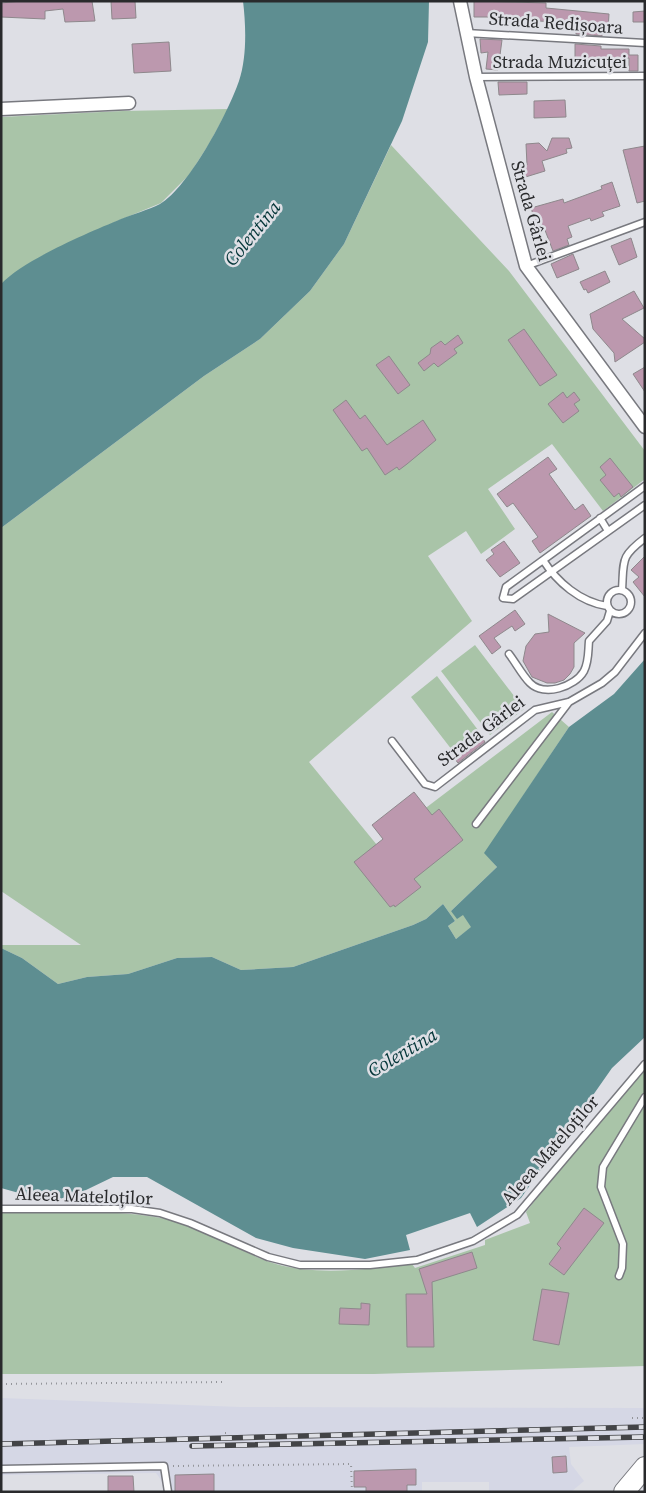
<svg xmlns="http://www.w3.org/2000/svg" width="646" height="1493" viewBox="0 0 646 1493" font-family="'Source Serif 4',serif">
<style>
.built{fill:#d5d7e5}
.green{fill:#a9c4a8}
.water{fill:#5e8e91}
.building{fill:#bc98ae;stroke:#8e888c}
.lines{fill:none;stroke-linecap:round;stroke-linejoin:round}
.service-casing{stroke:#78797f;stroke-width:9}
.minor-casing{stroke:#78797f;stroke-width:15}
.primary-casing{stroke:#78797f;stroke-width:22}
.path{stroke:#94959a;stroke-width:2;stroke-dasharray:1 4;stroke-linecap:butt}
.service{stroke:#fff;stroke-width:6}
.minor{stroke:#fff;stroke-width:12}
.primary{stroke:#fff;stroke-width:20}
.rail-casing{stroke:#434447;stroke-width:5.5}
.rail{stroke:#dedfe5;stroke-width:4;stroke-dasharray:11;stroke-linecap:butt}
.labels{text-anchor:middle;stroke-width:5;stroke-linejoin:round;paint-order:stroke}
.street-label{font-size:18px;fill:#292a2c;stroke:#dedfe5}
.water-label{font-size:19px;font-style:italic;fill:#033538;stroke:#dedfe5}
</style>
<rect width="100%" height="100%" fill="#dedfe5"/>
<path class="built" d="M1 1398 240 1407 645 1408V1444L569 1447 571 1464 584 1481 571 1492H489V1482H422V1492H164L161 1480 156 1473 1 1475Z"/>
<path class="green" d="M228 109 209 144 189 175 161 203 115 222 42 256 1 284V117L122 111Z
M391 145 509 271 645 451V479L603 511 552 444 488 489 515 529 481 554 466 531 428 556 472 621 309 762 377 845 552 712 569 727 485 853 497 867 451 911 463 914 472 927 456 939 448 926 455 921 443 904 426 919 413 925 293 967 241 970 212 957 177 958 128 974 87 977 58 984 22 958 1 948V945H81L1 891V528L204 376 260 339 310 291 344 244Z
M475 645 524 709 490 735 441 671Z
M437 676 478 730 452 750 411 697Z
M645 1067V1366L374 1374H1V1213C57 1213 116 1208 171 1220 206 1227 242 1254 276 1264 317 1276 370 1269 412 1264L415 1268 485 1245V1240L530 1223 526 1212 580 1143Z"/>
<path class="water" d="M243 1H429L428 42 402 121 344 244 310 291 260 339 204 376 1 528V284C25 259 88 233 121 219 133 214 148 210 160 204 189 187 228 113 239 81 247 57 246 26 243 1Z
M645 659V1037L612 1068 521 1198 477 1227 470 1213 406 1235 410 1250 365 1259 293 1248 256 1238 147 1177H113L86 1190 51 1202 1 1188V948L22 958 58 984 87 977 128 974 177 958 212 957 241 970 293 967 413 925 426 919 443 904 455 921 448 926 456 939 471 927 463 915 457 919 451 911 497 867 484 853 569 727 614 694Z"/>
<path class="building" d="M21 1H92L95 21 65 22 63 9 45 11V19L1 17V3Z
M111 1H135L136 18 112 19Z
M474 1 546 3V8L609 14 608 30H602V36L576 34V28L557 27V22L520 20V25L510 24V17H474Z
M645 11V22H633V12Z
M480 39 502 40 498 70 486 69 488 52 481 53Z
M169 42 171 71 134 73 132 44Z
M575 44 601 46V49H629V55H638V71H629V58L580 63V61H575Z
M498 82H527V94L499 95Z
M565 100 566 117 534 118V101Z
M552 138H569L572 148 566 149 567 153 542 161 545 171 519 179 516 168 527 165 526 144 539 143 547 151Z
M645 146V201L637 203 623 150Z
M612 182 620 206 602 212 604 216 591 221 590 218 568 226 572 237 567 239 569 245 553 251 543 225 537 227 531 208 563 199 564 203 602 189 601 186Z
M631 238 637 257 619 265 611 246Z
M573 254 579 269 557 278 551 264Z
M605 271 610 282 588 293 586 289 584 290 580 282Z
M634 291 644 308 622 319 645 339V342L615 362 614 353 593 329 590 314Z
M524 329 557 375 540 386 508 340Z
M458 335 463 343 454 349 457 353 438 367 434 363 424 371 418 363 430 354 431 348 441 341 445 345Z
M389 356 410 385 398 394 376 365Z
M645 367V392L633 374Z
M563 392 567 398 574 392 580 400 574 404 579 411 563 423 548 404Z
M346 400 360 419 365 415 387 445 423 420 436 440 407 464 399 470 397 467 385 475 367 448 362 451 333 410Z
M548 457 557 469 549 474 575 510 583 504 591 516 540 553 532 541 538 537 513 503 507 507 497 494Z
M610 458 633 487 621 497 619 493 614 497 600 480 606 475 600 467Z
M504 541 520 563 500 577 486 560 494 554 491 550Z
M645 556V597L633 582 639 577 631 570Z
M515 610 525 624 515 631 512 626 494 638 501 647 492 654 479 636Z
M548 614 585 633 574 643V667L570 674 564 680 555 683H547L532 677 523 661 526 646 535 634 549 632Z
M479 733 485 742 458 763 451 754Z
M414 792 432 815 439 809 463 840 414 879 421 887 395 907 394 905 390 907 354 862 383 839 372 825Z
M584 1208 604 1223 564 1275 549 1264 561 1248 557 1244Z
M472 1252 477 1268 432 1282 434 1347H407L406 1294H427L419 1269Z
M542 1289 569 1293 559 1345 533 1340Z
M361 1303 370 1304 369 1325 339 1324 340 1308 361 1309Z
M566 1456 567 1472 553 1473 552 1457Z
M416 1469V1485H407V1492H366V1487H354V1471Z
M214 1474V1492H175V1475Z
M108 1476H133L134 1492H108Z"/>
<g class="lines">
<g class="service-casing">
<path id="service" d="M466 33 645 43
M476 77 645 76
M526 266 645 222
M645 486 506 587 503 598 513 599 645 505
M600 518 608 531
M543 560C557 582 580 602 607 606
M607 602a12 12 0 1 1 24 0a12 12 0 1 1-24 0Z
M622 590C624 560 620 557 645 538
M509 654C516 663 522 675 530 683 544 697 575 687 584 671 589 661 588 652 589 641L607 621 610 611
M392 741 425 784 435 787 535 710 569 702 602 683 615 672 645 633
M476 824 569 702
M1 1209H132L160 1213 190 1223 268 1257 300 1265H370L417 1260 473 1241 517 1215 645 1064
M619 1276 622 1268 623 1244 601 1187 603 1167 645 1097
M1 1469 164 1466 168 1492"/>
</g>
<g class="minor-casing">
<path id="minor" d="M460 1 476 77 526 266 645 427
M1 109 129 103"/>
</g>
<g class="primary-casing">
<path id="primary" d="M624 1492 645 1467"/>
</g>
<path class="path" d="M1 1384 225 1382
M632 1418H645
M225 1433H230
M173 1466 351 1464 352 1492"/>
<use href="#service" class="service"/>
<use href="#minor" class="minor"/>
<use href="#primary" class="primary"/>
<g class="rail-casing">
<path id="rail" d="M1 1444 645 1427
M192 1446 645 1437"/>
</g>
<use href="#rail" class="rail"/>
</g>
<g class="labels">
<g class="street-label">
<text transform="translate(556 23) rotate(4)" y="6">Strada Redișoara</text>
<text x="560" y="68">Strada Muzicuței</text>
<text transform="translate(531 211) rotate(74)" y="6">Strada Gârlei</text>
<text transform="translate(481 731) rotate(-37)" y="6">Strada Gârlei</text>
<text transform="translate(550 1150) rotate(-49)" y="6">Aleea Mateloților</text>
<text transform="translate(84 1196) rotate(2)" y="6">Aleea Mateloților</text>
</g>
<g class="water-label">
<text transform="translate(252 233) rotate(-51)" y="7">Colentina</text>
<text transform="translate(402 1052) rotate(-31)" y="7">Colentina</text>
</g>
</g>
<rect width="646" height="1493" fill="none" stroke="#292a2c" stroke-width="5"/>
</svg>
